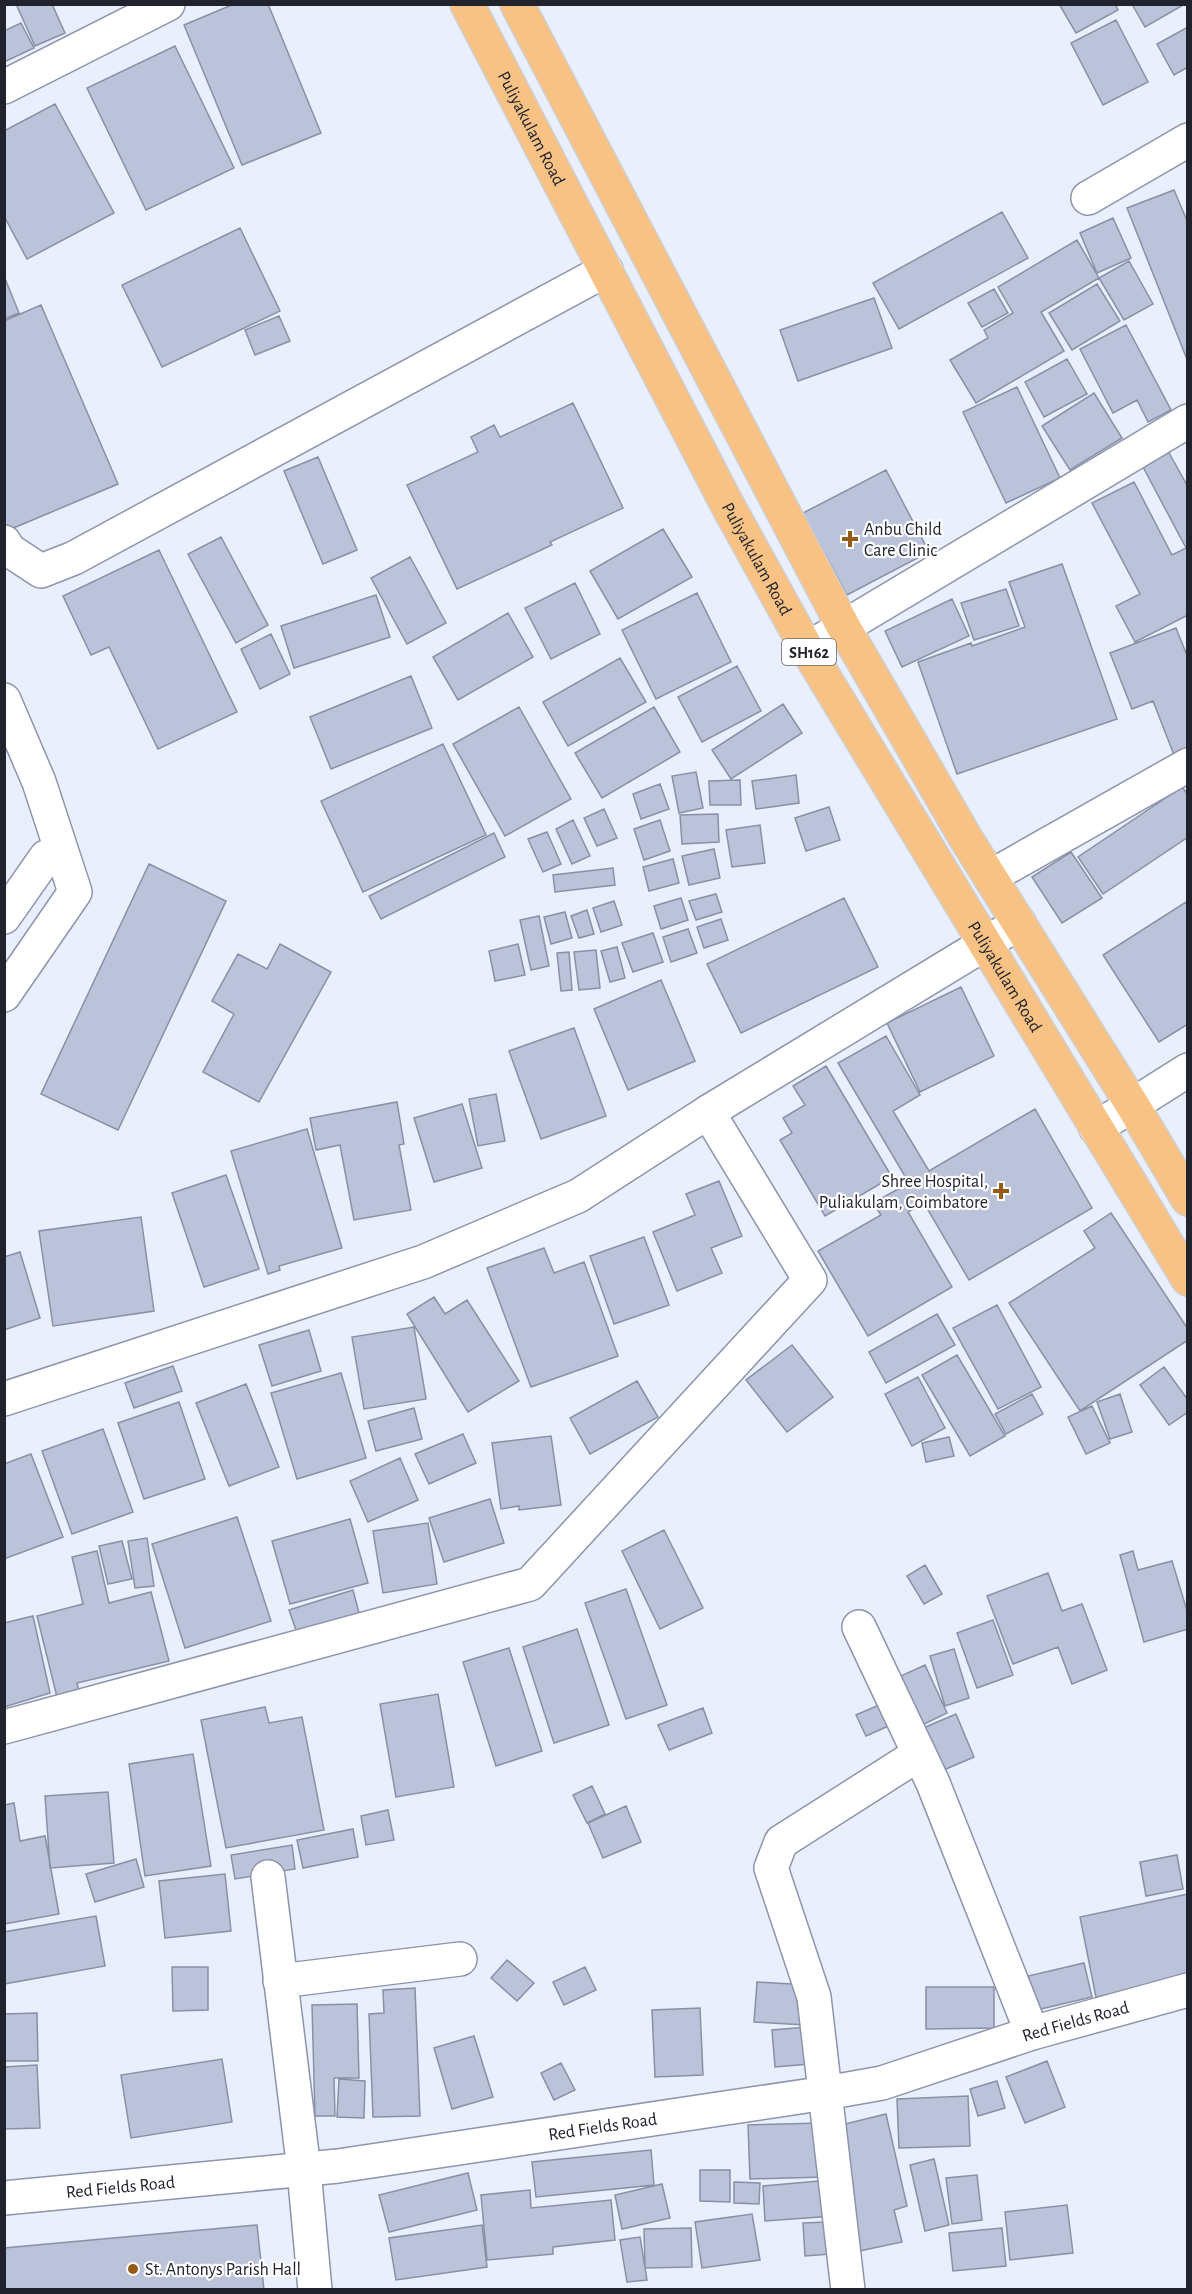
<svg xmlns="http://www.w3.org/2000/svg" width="1192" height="2294" viewBox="0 0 1192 2294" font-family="'Alegreya Sans',sans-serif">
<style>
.building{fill:#bbc3db;stroke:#8890a6;stroke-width:1.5}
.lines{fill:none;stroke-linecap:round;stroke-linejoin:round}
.minor-casing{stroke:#8d94ab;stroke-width:36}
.major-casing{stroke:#cecfd1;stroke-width:36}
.minor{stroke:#fff;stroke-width:33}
.major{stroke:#f8c285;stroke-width:33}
.poi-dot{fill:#945b18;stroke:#fff;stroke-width:2}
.labels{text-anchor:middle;stroke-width:4.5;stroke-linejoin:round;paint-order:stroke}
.shield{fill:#fff;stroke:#63656b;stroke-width:1.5}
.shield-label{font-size:16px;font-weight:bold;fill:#20232c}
.street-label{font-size:18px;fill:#20232c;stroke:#fff}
.poi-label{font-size:18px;fill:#20232c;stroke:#fff;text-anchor:start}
</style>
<rect width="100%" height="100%" fill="#eaeffd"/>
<path class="building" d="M16 4H52L65 33 35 46Z
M234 4H268L321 133 242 165 184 25Z
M1059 4H1115L1118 10 1076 33Z
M1132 4H1185L1145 27Z
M1116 20 1148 82 1103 105 1071 43Z
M21 23 34 48 4 62V31Z
M1188 27V67L1174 75 1157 44Z
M175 46 234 168 146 210 87 88Z
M55 104 114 213 27 259 4 216V131Z
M1174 190 1188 223V362L1127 208Z
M1002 212 1028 258 899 329 873 283Z
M1113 218 1131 258 1097 273 1080 233Z
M240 228 280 311 162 367 122 285Z
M1077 240 1099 278 1041 312 1064 351 976 403 950 360 988 338 984 330 1013 313 998 287Z
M1129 261 1153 304 1124 320 1099 278Z
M4 276 19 313 4 319Z
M1097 284 1120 321 1072 350 1049 313Z
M994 289 1008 313 982 327 968 303Z
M874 298 892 348 798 381 780 330Z
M41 305 118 484 4 532V321Z
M279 316 290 341 255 355 245 330Z
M1126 325 1171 410 1148 422 1137 400 1113 413 1080 349Z
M1067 359 1087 394 1044 417 1025 382Z
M1017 387 1060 478 1006 503 963 412Z
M1094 393 1122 438 1070 470 1042 426Z
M573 403 623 508 550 542 552 545 457 589 407 485 478 452 471 437 494 425 500 437Z
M1168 451 1188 487V615L1135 642 1116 606 1140 594 1092 503 1134 482 1172 555 1186 548 1142 465Z
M318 457 357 550 323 564 284 471Z
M886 470 929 552 847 595 803 513Z
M663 529 692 577 618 619 590 571Z
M221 537 268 625 236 643 188 554Z
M159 550 237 712 158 749 109 647 91 655 63 596Z
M410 557 446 623 407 644 371 578Z
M1062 564 1117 719 957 774 918 662 971 643 972 646 1025 627 1009 582Z
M575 583 600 634 551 659 525 608Z
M1006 589 1019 626 974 640 961 603Z
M697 593 731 662 656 699 622 630Z
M376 595 390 637 294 668 281 626Z
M952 599 969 636 902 667 885 631Z
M508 613 533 657 458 700 433 657Z
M1176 628 1188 658V755L1176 760 1153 701 1132 709 1110 653Z
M271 634 290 674 260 689 241 649Z
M620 658 646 702 568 746 543 702Z
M737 666 761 711 702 742 678 697Z
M411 676 432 728 331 769 310 717Z
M783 704 802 733 731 779 712 750Z
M519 707 571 799 505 836 453 744Z
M654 707 680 752 602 798 575 753Z
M443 744 486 835 363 892 321 801Z
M696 772 703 808 679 813 672 776Z
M796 775 799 803 756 809 752 781Z
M740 780 741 805H710L709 781Z
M660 784 669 809 641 819 633 794Z
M1182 787 1188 795V837L1103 894 1078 857Z
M829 807 840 840 806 851 795 818Z
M604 809 617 838 597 846 584 818Z
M718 814 719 842 682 844 680 815Z
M573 820 590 856 572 864 556 829Z
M660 820 670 851 644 860 634 829Z
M760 825 765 863 732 867 726 830Z
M547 832 561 864 543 872 528 839Z
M494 833 505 857 381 919 369 896Z
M714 849 720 878 689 885 682 856Z
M1071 852 1102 898 1062 923 1032 877Z
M673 859 679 883 649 891 643 867Z
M149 864 226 901 118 1130 41 1094Z
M613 868 615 885 555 892 553 875Z
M716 894 722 912 696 920 689 901Z
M681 898 688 920 661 929 654 906Z
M844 898 878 967 741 1033 707 964Z
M614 901 622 925 601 932 593 908Z
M1186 902 1188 905V1024L1159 1042 1103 955Z
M587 910 594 934 579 938 571 916Z
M565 912 572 938 551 944 544 917Z
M539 916 549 966 531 970 520 920Z
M721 919 728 940 704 948 697 927Z
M688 929 697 953 671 962 663 937Z
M653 933 663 962 633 972 622 943Z
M280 944 331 972 259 1102 203 1072 234 1014 212 1001 238 954 267 969Z
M518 944 525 975 495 981 489 951Z
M617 947 625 978 610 982 601 951Z
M596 950 600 988 579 990 574 952Z
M569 952 572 990 561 991 557 953Z
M661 980 695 1061 628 1090 594 1009Z
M961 987 994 1056 920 1092 887 1023Z
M574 1028 606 1116 541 1139 509 1051Z
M886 1036 920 1095 893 1111 929 1171 1035 1109 1092 1208 969 1280 924 1203 908 1212 952 1287 868 1336 818 1251 881 1215 873 1203 909 1183 838 1063Z
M826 1066 892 1177 825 1216 780 1140 792 1133 783 1118 805 1105 793 1086Z
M496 1094 505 1141 478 1146 469 1099Z
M397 1102 404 1144 399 1145 411 1210 354 1220 340 1145 316 1150 310 1118Z
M462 1104 482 1168 434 1182 414 1118Z
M307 1129 342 1248 279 1266 280 1270 268 1274 231 1151Z
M226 1175 259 1269 204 1287 172 1193Z
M719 1181 742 1236 711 1248 722 1273 677 1291 653 1232 695 1215 686 1194Z
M1111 1213 1188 1329V1340L1080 1411 1009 1303 1095 1248 1084 1231Z
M141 1217 154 1311 53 1326 39 1231Z
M644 1237 669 1305 614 1324 590 1256Z
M544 1248 554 1273 584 1262 618 1356 531 1387 487 1268Z
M20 1252 40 1318 4 1330V1257Z
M434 1297 445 1314 467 1300 519 1381 468 1412 407 1314Z
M997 1305 1041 1387 998 1409 953 1328Z
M937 1314 955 1345 886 1383 869 1352Z
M414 1327 426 1399 364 1409 352 1337Z
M309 1330 321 1371 272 1386 259 1345Z
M792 1345 833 1397 787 1432 746 1380Z
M957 1355 1005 1436 970 1456 922 1375Z
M173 1366 182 1391 134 1408 125 1383Z
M1164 1367 1188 1400V1412L1169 1425 1140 1385Z
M341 1373 366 1458 297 1479 271 1393Z
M918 1377 945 1428 912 1446 885 1394Z
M637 1381 658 1417 590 1454 570 1418Z
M246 1384 279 1467 229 1486 196 1403Z
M1032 1394 1043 1414 1006 1434 995 1414Z
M1120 1394 1132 1432 1110 1439 1097 1402Z
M179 1402 205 1479 144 1499 118 1423Z
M1092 1406 1110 1443 1086 1454 1068 1417Z
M414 1408 422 1439 376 1451 368 1421Z
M103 1429 133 1512 72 1534 42 1451Z
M463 1434 476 1463 429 1484 415 1454Z
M551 1436 561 1505 519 1510V1506L501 1509 492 1443Z
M949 1437 954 1456 926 1462 922 1443Z
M31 1454 63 1537 4 1559V1464Z
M400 1458 418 1500 368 1522 350 1481Z
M490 1499 504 1543 444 1562 429 1518Z
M237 1517 271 1621 185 1648 152 1544Z
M350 1519 368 1583 290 1604 272 1541Z
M428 1523 437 1584 383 1593 373 1531Z
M664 1530 703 1608 660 1629 622 1551Z
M147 1538 154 1586 135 1588 128 1541Z
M122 1541 132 1579 108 1584 99 1546Z
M97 1551 109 1603 151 1592 169 1661 77 1683 80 1696 58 1701 37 1616 83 1604 72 1557Z
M1133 1551 1138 1570 1172 1561 1188 1614V1629L1144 1642 1120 1555Z
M925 1565 942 1594 924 1604 907 1576Z
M1048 1573 1062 1611 1082 1604 1107 1670 1072 1684 1058 1647 1013 1664 987 1596Z
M626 1589 667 1705 626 1719 585 1603Z
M353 1590 359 1613 297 1633 289 1610Z
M33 1616 50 1693 4 1707V1623Z
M993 1620 1013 1675 977 1688 957 1633Z
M577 1629 609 1725 554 1743 523 1647Z
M509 1648 542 1751 496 1766 463 1662Z
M954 1649 969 1698 945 1706 930 1656Z
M925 1665 947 1713 914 1729 892 1680Z
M438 1694 454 1787 396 1797 380 1704Z
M886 1702 895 1723 866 1736 856 1715Z
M265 1707 269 1723 302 1717 324 1830 226 1848 201 1720Z
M703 1708 712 1733 669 1750 658 1725Z
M956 1714 974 1757 932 1775 914 1732Z
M193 1754 211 1866 145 1876 129 1764Z
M592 1786 605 1814 587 1823 573 1795Z
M108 1792 114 1863 50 1868 45 1796Z
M14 1803 20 1841 45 1836 59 1914 4 1924V1805Z
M626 1806 641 1842 603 1858 588 1823Z
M388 1810 394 1840 366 1845 361 1816Z
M353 1829 358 1857 303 1868 297 1840Z
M292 1845 295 1869 235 1879 231 1855Z
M1177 1855 1183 1889 1146 1896 1140 1862Z
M136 1859 144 1887 95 1902 86 1874Z
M225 1874 231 1931 165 1938 159 1881Z
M1188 1894V1978L1096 1997 1080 1917Z
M96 1916 105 1966 4 1984V1932Z
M507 1960 534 1983 517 2001 491 1978Z
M1084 1963 1092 1997 1032 2011 1024 1977Z
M172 1967H208V2010L173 2011Z
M585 1967 596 1990 564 2005 553 1982Z
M757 1982 808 1985 806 2025 754 2022Z
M926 1987H994V2028L926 2029Z
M415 1988 420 2116 373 2117 369 2014 384 2013 383 1990Z
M357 2004 359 2078H334L335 2116H315L312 2005Z
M700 2008 703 2075 655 2077 652 2010Z
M37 2013 38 2061H4V2014Z
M807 2027 810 2064 775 2067 772 2030Z
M474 2036 493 2097 452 2109 434 2048Z
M222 2059 232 2122 131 2138 121 2075Z
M1047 2061 1065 2107 1025 2123 1006 2077Z
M561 2063 575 2090 554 2100 541 2073Z
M37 2065 40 2128 4 2129V2067Z
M339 2079 365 2081 364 2118 337 2117Z
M997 2081 1005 2108 978 2116 970 2089Z
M968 2096 970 2146 899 2148 897 2099Z
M886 2114 907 2206 894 2210 902 2242 859 2251 833 2127Z
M822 2123 824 2177 750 2179 748 2125Z
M651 2150 654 2185 536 2197 532 2162Z
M934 2159 949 2225 925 2231 910 2165Z
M700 2170H730V2202L700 2201Z
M468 2173 477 2210 389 2232 379 2195Z
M977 2175 982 2220 952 2224 946 2178Z
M830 2180 833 2216 765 2221 763 2186Z
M734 2182 760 2183 759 2204 734 2203Z
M662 2184 670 2218 622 2229 615 2195Z
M530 2190 531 2208 611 2200 615 2240 553 2247V2254L487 2260 481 2195Z
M1067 2205 1073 2253 1010 2260 1005 2212Z
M752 2214 760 2260 702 2268 695 2222Z
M828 2222 830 2254 805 2256 803 2223Z
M257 2225 264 2290H4V2248Z
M482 2225 487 2267 396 2280 389 2238Z
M691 2228 692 2267 645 2268 644 2229Z
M1002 2228 1006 2266 953 2271 949 2233Z
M640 2237 647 2280 627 2282 620 2240Z"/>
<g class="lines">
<g class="minor-casing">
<g id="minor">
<path d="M4 87 168 4"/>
<path d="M1088 198 1188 140"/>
<path d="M4 542 9 550 41 571 74 558 606 270"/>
<path d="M807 649 1188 421"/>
<path d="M4 700 39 782 75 892 4 995"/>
<path d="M990 877 1188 765"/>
<path d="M4 917 46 857"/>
<path d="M1096 1128 1188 1070"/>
<path d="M4 1399 423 1262 578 1196 708 1112 1019 923"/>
<path d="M859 1627 933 1783 1032 2033"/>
<path d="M4 1727 530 1584 810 1280 708 1112"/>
<path d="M268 1877 304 2170 315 2290"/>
<path d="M280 1981 460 1959"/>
<path id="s1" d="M4 2198 338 2166 826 2093 882 2083 1032 2033 1188 1990"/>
<path d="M848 2290 814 1997 771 1868 781 1842 919 1754"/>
</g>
</g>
<g class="major-casing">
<g id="major">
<path id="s2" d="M467 4 729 508 807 649 1188 1279"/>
<path d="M517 4 843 626 965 837 1133 1106 1188 1199"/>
</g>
</g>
<use href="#minor" class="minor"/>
<use href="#major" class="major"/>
</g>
<g class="poi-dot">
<path d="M847 530h6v6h6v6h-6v6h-6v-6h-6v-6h6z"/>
<path d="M998 1182h6v6h6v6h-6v6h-6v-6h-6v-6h6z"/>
<circle cx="133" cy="2269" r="6"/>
</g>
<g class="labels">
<rect class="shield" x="782" y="639" width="54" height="26" rx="4.5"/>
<g class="shield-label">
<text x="809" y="658">SH162</text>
</g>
<g class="street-label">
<text dy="6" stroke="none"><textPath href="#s2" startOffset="140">Puliyakulam Road</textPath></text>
<text dy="6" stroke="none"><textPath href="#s2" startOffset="626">Puliyakulam Road</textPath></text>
<text dy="6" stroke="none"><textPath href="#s2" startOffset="1112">Puliyakulam Road</textPath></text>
<text dy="6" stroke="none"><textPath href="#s1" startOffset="1089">Red Fields Road</textPath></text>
<text dy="6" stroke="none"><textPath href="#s1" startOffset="603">Red Fields Road</textPath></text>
<text dy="6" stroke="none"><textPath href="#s1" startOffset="117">Red Fields Road</textPath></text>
</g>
<g class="poi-label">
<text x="864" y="535">Anbu Child<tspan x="864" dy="21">Care Clinic</tspan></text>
<text x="988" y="1187" text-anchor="end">Shree Hospital,<tspan x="988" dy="21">Puliakulam, Coimbatore</tspan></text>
<text x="145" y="2275">St. Antonys Parish Hall</text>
</g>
</g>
<rect width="1192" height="2294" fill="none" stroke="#20232c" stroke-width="12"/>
</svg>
